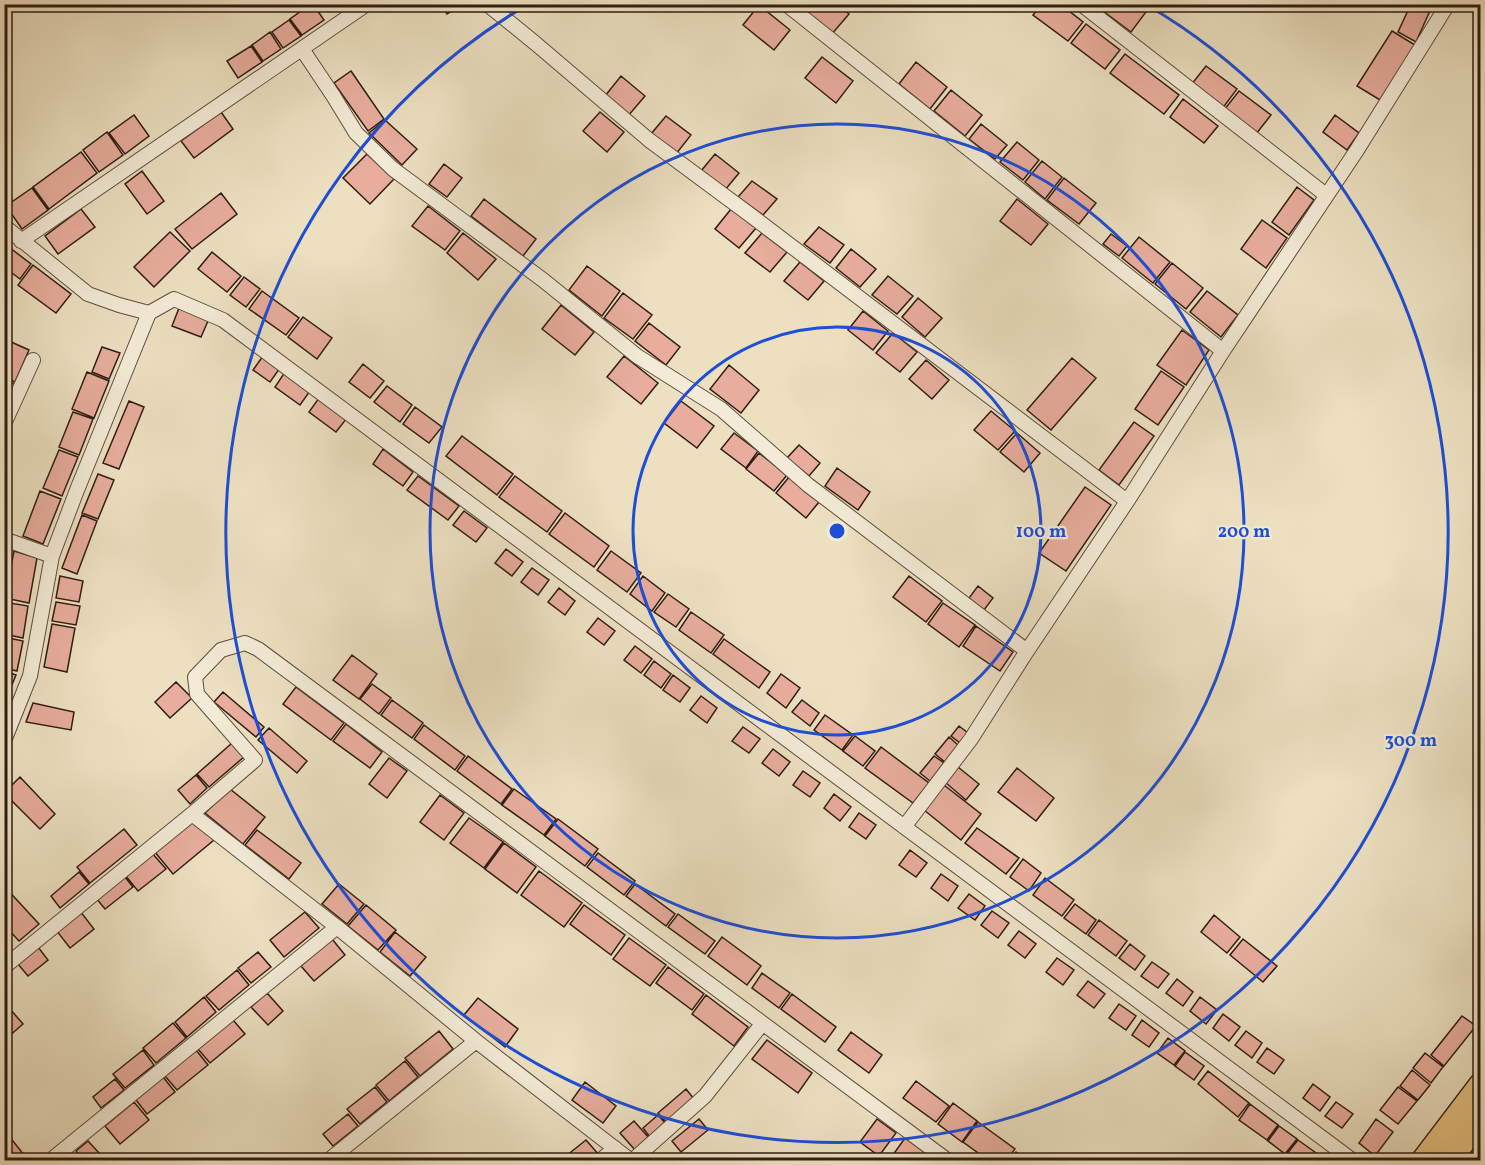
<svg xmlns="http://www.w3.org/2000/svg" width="1485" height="1165" viewBox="0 0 1485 1165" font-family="Vollkorn,serif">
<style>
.building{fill:#e8ad9d;stroke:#301d12;stroke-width:1.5}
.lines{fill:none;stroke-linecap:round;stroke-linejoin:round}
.street-casing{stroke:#5f4e3e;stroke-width:16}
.primary-casing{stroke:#301d12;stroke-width:25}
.street{stroke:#f3ebd7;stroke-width:14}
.primary{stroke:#e6c080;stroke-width:22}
.ring{fill:none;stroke:#1d4ed8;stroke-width:3}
.centre{fill:#1d4ed8;stroke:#f3ebd7;stroke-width:3}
.ring-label{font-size:18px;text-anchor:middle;font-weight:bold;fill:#1d4ed8;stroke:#f3ebd7;stroke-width:4.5;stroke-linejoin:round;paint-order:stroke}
</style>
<rect width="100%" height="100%" fill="#ece0c1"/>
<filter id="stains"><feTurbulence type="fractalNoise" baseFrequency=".00333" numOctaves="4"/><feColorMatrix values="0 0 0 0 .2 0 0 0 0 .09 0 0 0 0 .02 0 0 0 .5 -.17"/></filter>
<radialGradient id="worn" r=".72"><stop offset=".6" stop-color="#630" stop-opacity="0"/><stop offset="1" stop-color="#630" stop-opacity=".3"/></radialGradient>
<path class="building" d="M311 4H313L324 20 302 35 290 19Z
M440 4H462L447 14Z
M794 4H837L849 14 831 35Z
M1042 4H1060L1083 22 1068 41 1033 15Z
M1107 4H1136L1146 12 1131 32 1103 11Z
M1411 4H1433L1416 42 1398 32Z
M759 5 790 30 774 50 743 25Z
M289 20 301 36 283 48 272 32Z
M1086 24 1120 50 1105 69 1071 43Z
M1392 31 1415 45 1380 100 1357 86Z
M270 32 281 49 263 61 252 45Z
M251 46 262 62 238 78 227 61Z
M1125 54 1179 95 1164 114 1110 73Z
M822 57 853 81 836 103 805 78Z
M916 62 947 87 930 109 899 84Z
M1206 66 1237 89 1222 109 1191 85Z
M351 71 384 119 368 131 334 83Z
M621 76 645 96 628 116 605 96Z
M951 90 982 115 965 136 934 111Z
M1239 91 1271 115 1256 134 1224 110Z
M1183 99 1218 126 1204 143 1170 117Z
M221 112 233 129 194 158 181 141Z
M600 112 624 132 607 152 583 131Z
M134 115 149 136 125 154 109 133Z
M1335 115 1359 133 1347 150 1323 132Z
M666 116 691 135 676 154 651 134Z
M385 120 417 149 402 165 369 133Z
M981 124 1007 145 995 159 969 139Z
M107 132 123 155 99 172 83 150Z
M1017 142 1039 160 1023 180 1000 162Z
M81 152 97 173 49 209 33 187Z
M367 154 394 179 370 204 343 178Z
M715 154 739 173 725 190 701 171Z
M1042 161 1062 177 1045 199 1025 182Z
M444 164 462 178 447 197 429 184Z
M142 171 164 201 147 214 125 184Z
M1064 178 1096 203 1079 224 1047 200Z
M752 181 777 199 763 215 738 197Z
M1297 187 1314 200 1289 235 1272 222Z
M32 188 48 210 22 229 6 206Z
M221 193 237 214 192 249 175 229Z
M484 199 536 239 523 256 471 216Z
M1017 199 1048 224 1031 245 1000 221Z
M428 206 460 231 445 250 412 226Z
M81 209 95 227 58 254 45 236Z
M731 209 756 228 739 248 715 229Z
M1262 220 1287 238 1266 268 1241 249Z
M819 227 844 245 830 263 804 244Z
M170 232 190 251 154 287 134 267Z
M463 233 496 259 478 280 447 253Z
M762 233 787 252 770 272 745 253Z
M1111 234 1127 246 1119 256 1103 244Z
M1139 237 1170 262 1153 283 1122 258Z
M5 244 31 264 20 279 4 267Z
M851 249 876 269 860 287 836 268Z
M212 252 241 276 227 292 198 269Z
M800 262 824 281 808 300 784 281Z
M1172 263 1203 288 1186 309 1155 284Z
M33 265 71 294 56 313 18 285Z
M587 266 620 291 602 316 569 290Z
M888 276 913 296 897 314 872 295Z
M244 277 260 289 246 307 230 295Z
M262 291 299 318 286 335 249 309Z
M1207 291 1238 315 1221 337 1190 312Z
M623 293 652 315 633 339 604 318Z
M918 298 942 318 925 337 902 317Z
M561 305 594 332 575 355 542 329Z
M179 308 208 321 201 337 172 326Z
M863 311 888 331 873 350 848 330Z
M303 317 332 338 317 359 288 337Z
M649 323 680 347 666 365 635 341Z
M1182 330 1209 350 1186 385 1157 365Z
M893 333 917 352 900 372 876 353Z
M9 341 29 350 15 382 4 377V350Z
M102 347 120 353 109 379 92 372Z
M263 356 280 368 270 382 253 370Z
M624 356 658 383 641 404 607 377Z
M1072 358 1096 378 1051 430 1027 410Z
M926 360 949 380 932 399 909 379Z
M363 364 384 381 370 398 349 382Z
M729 365 759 390 741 413 710 389Z
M1161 371 1184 387 1158 425 1135 409Z
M87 372 109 381 94 418 72 409Z
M285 372 310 391 300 405 275 387Z
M4 379 15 384 4 407Z
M387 386 412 405 400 422 374 402Z
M319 398 347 418 336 432 309 412Z
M129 401 144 407 119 469 103 463Z
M681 401 714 426 697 448 664 423Z
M415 407 442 427 429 443 403 424Z
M991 411 1015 431 998 450 974 430Z
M73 412 93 419 79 455 59 447Z
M1134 422 1154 436 1119 485 1099 470Z
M734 433 758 451 746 468 721 449Z
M1017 433 1040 453 1024 472 1000 452Z
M462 436 513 474 497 495 446 456Z
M799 445 820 463 809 476 787 458Z
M383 449 413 472 403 486 373 464Z
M59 450 78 457 62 496 43 488Z
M759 453 787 475 774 491 746 469Z
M837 468 870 492 858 510 825 486Z
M98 474 114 480 98 519 82 513Z
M418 476 459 506 448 520 407 490Z
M515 476 562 511 547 532 499 497Z
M789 477 819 502 806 518 776 493Z
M1085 487 1111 505 1066 571 1039 553Z
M40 491 61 499 43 544 23 536Z
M464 511 487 528 476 542 453 525Z
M565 513 609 546 594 567 549 534Z
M82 515 97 521 77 574 62 568Z
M506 549 523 562 512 576 495 563Z
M14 551 37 558 29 603 5 598Z
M611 551 641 573 627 592 597 570Z
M532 568 549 580 538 595 521 582Z
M60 576 83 581 79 602 56 598Z
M643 576 665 593 652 611 630 594Z
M909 576 942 601 926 622 893 597Z
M978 586 993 598 984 610 969 598Z
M559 588 575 601 565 615 548 602Z
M668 594 689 609 676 627 654 612Z
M4 602 28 606 23 638 4 634Z
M56 602 80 606 76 625 52 621Z
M943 603 975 625 959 647 928 624Z
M691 612 724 635 711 653 679 630Z
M598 618 615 631 604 645 587 632Z
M52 624 75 628 67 672 44 667Z
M976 626 1013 652 1000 671 963 646Z
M4 637 23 641 17 671 4 668Z
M724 639 770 672 759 688 713 654Z
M635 646 652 659 641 673 624 660Z
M352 655 377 674 359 699 333 680Z
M654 661 671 674 661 688 644 675Z
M4 671 16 675 4 704Z
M781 674 800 688 786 708 767 693Z
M673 675 690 688 680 702 663 690Z
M176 682 192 698 170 718 155 702Z
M372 684 391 698 379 714 360 699Z
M296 687 344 723 331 740 283 704Z
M223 692 264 727 256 737 214 702Z
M701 696 717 708 707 723 690 710Z
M392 700 423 723 412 738 381 715Z
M802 700 819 713 810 726 792 712Z
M33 703 74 712 71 730 26 722Z
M825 715 853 735 842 750 814 730Z
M346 724 382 752 370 768 333 741Z
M424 725 465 756 455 770 414 739Z
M959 726 968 733 960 743 951 736Z
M743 727 760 739 749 753 732 741Z
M269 728 307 761 297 773 258 740Z
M855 736 875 751 863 766 843 751Z
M949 737 958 745 945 762 935 754Z
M232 743 245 756 209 787 197 774Z
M881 747 929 783 913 803 865 768Z
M773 749 790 762 779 776 762 763Z
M468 756 512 789 501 804 457 771Z
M934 756 944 763 930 781 920 773Z
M389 758 407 771 387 798 369 784Z
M958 767 979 784 966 800 946 783Z
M1017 768 1054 798 1036 821 998 792Z
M803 771 820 783 810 797 793 785Z
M196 775 207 788 190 804 178 790Z
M20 777 55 814 40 829 4 793Z
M944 785 981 814 961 840 924 810Z
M230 789 265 817 243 844 205 813Z
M514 789 556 819 544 835 502 805Z
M834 794 851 807 840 821 824 808Z
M440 795 464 813 444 840 420 822Z
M859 813 876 825 866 839 849 827Z
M469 818 503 842 484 868 450 843Z
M558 819 598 849 585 866 545 836Z
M191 820 214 840 173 874 154 851Z
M977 828 1019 858 1006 874 965 843Z
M124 829 137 845 90 883 77 867Z
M257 830 301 863 289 879 245 845Z
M504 843 536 867 517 893 485 869Z
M910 850 927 863 916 877 899 865Z
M152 853 166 869 138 891 125 875Z
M598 853 635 881 624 895 587 867Z
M1023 859 1041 873 1029 891 1010 877Z
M539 871 582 903 564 927 521 895Z
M79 872 89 884 60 908 51 896Z
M941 874 958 886 948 901 931 888Z
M124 876 133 887 105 909 96 898Z
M1045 878 1074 900 1062 916 1033 895Z
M339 884 364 904 347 924 322 904Z
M635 884 675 914 666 926 626 896Z
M4 886 39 924 19 941 4 925Z
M969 894 985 906 975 920 958 908Z
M1075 904 1096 920 1086 934 1064 918Z
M366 905 396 930 378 950 348 926Z
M584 905 625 935 611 955 570 924Z
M80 911 94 929 70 948 56 930Z
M992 911 1009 923 998 938 981 925Z
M305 912 319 928 284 957 270 940Z
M678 914 715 941 705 954 668 927Z
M1214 915 1240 937 1227 953 1201 932Z
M1099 920 1127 941 1116 956 1088 935Z
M1019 931 1036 944 1025 958 1008 945Z
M395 932 426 957 410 976 380 952Z
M722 937 761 966 747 985 708 956Z
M629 938 666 965 650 986 613 959Z
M332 939 345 955 314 981 301 966Z
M1243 939 1277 966 1263 982 1230 955Z
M1130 944 1145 956 1135 970 1119 958Z
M38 947 48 960 28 976 18 964Z
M258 952 271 967 251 983 238 968Z
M1057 958 1074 970 1063 985 1046 972Z
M1152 962 1169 974 1158 988 1141 976Z
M668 967 704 994 692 1010 656 983Z
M237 970 249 985 219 1010 206 996Z
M762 973 790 993 779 1008 752 988Z
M1177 979 1193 992 1183 1006 1166 993Z
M1088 981 1105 994 1094 1008 1077 995Z
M267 993 283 1011 268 1025 251 1007Z
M792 994 836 1027 825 1042 781 1009Z
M706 995 748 1027 734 1046 692 1014Z
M204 997 216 1012 187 1037 175 1022Z
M1200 997 1217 1010 1206 1024 1190 1011Z
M478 998 518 1029 505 1047 464 1015Z
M4 1002 23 1024 7 1038 4 1035Z
M1119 1004 1136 1016 1126 1030 1109 1018Z
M1223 1014 1240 1027 1229 1041 1213 1028Z
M1462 1016 1476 1026 1444 1066 1431 1055Z
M233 1020 245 1034 210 1063 198 1049Z
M1142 1020 1159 1033 1149 1047 1132 1035Z
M173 1023 186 1038 156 1063 143 1048Z
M439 1031 453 1049 420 1076 405 1058Z
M1246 1031 1262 1043 1252 1058 1235 1045Z
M851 1032 882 1055 869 1073 838 1050Z
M1168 1038 1185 1051 1174 1065 1157 1053Z
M767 1040 812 1073 798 1093 752 1059Z
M1267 1048 1284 1060 1274 1074 1257 1062Z
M143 1050 154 1065 125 1088 113 1074Z
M196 1050 208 1065 177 1090 165 1076Z
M1185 1052 1204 1066 1194 1080 1175 1066Z
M1425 1053 1443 1067 1431 1083 1413 1068Z
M405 1061 418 1077 389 1101 376 1085Z
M1412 1070 1430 1085 1418 1100 1400 1086Z
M1208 1071 1249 1103 1238 1117 1198 1084Z
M163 1077 175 1092 147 1114 136 1100Z
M115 1079 124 1090 101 1108 93 1097Z
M916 1081 949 1106 936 1122 903 1098Z
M585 1082 616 1106 603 1123 572 1100Z
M1313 1084 1330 1097 1320 1111 1303 1098Z
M375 1087 387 1102 360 1124 347 1109Z
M1398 1087 1417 1101 1398 1124 1380 1110Z
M686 1089 694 1099 666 1122 658 1113Z
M134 1102 149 1120 120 1144 105 1126Z
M1336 1102 1353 1114 1342 1128 1325 1116Z
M953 1103 977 1121 962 1142 938 1124Z
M1250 1104 1278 1125 1267 1140 1239 1120Z
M348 1114 358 1126 333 1146 323 1134Z
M658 1115 666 1124 650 1137 643 1128Z
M699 1119 708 1130 681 1152 672 1141Z
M877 1119 896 1133 879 1156 860 1142Z
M1376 1119 1393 1132 1375 1156 1359 1143Z
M634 1121 649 1138 635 1150 620 1133Z
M978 1122 1015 1149 1006 1160H988L963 1142Z
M1279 1126 1297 1139 1285 1154 1268 1141Z
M9 1136 28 1160H4V1140Z
M905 1138 934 1159 933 1160H892L890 1159Z
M586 1140 600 1156 594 1160H561Z
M1298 1140 1326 1160H1282Z
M88 1141 99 1153 90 1160H84L76 1151Z
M1016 1152 1028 1160H1010Z"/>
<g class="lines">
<g class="street-casing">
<path id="street" d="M487 4 535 43 649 140 749 214 1127 501
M786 4 1223 351
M1081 4 1326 195
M302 49 334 97 356 133 393 169 543 280 637 356 721 409 808 485 1027 651
M4 226 88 294 119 305 149 313 174 299 223 320 1352 1160
M21 241 367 4
M4 424 33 360
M4 539 52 556
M4 741 30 676 52 556 77 490 149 313
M192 814 337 927 476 1041 630 1160
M904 827 971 739 1027 651 1128 500 1223 351 1357 150 1448 4
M4 967 192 814 255 760 197 694 195 677 221 650 245 643 258 649 947 1160
M51 1160 337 927
M329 1160 476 1041
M601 1160 615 1148
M633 1160 705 1096 762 1024"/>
</g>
<g class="primary-casing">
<path id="primary" d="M1423 1160 1480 1085
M1450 1160 1480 1121"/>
</g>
<use href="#street" class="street"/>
<use href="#primary" class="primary"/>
</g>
<g class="ring">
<circle cx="837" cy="531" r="204"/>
<circle cx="837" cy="531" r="407"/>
<path d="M1147 5A611 611 0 1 1 527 5"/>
</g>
<circle cx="837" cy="531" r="9" class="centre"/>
<g class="ring-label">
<text x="1041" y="537">100 m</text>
<text x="1244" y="537">200 m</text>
<text x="1411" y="746">300 m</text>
</g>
<rect width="1485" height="1165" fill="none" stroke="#ece0c1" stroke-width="24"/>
<rect x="6" y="6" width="1473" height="1153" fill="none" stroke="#301d12" stroke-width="3"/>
<rect x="12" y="12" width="1461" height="1141" fill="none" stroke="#301d12" stroke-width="1.5"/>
<rect width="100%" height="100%" filter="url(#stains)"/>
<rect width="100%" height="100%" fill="url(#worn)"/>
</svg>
